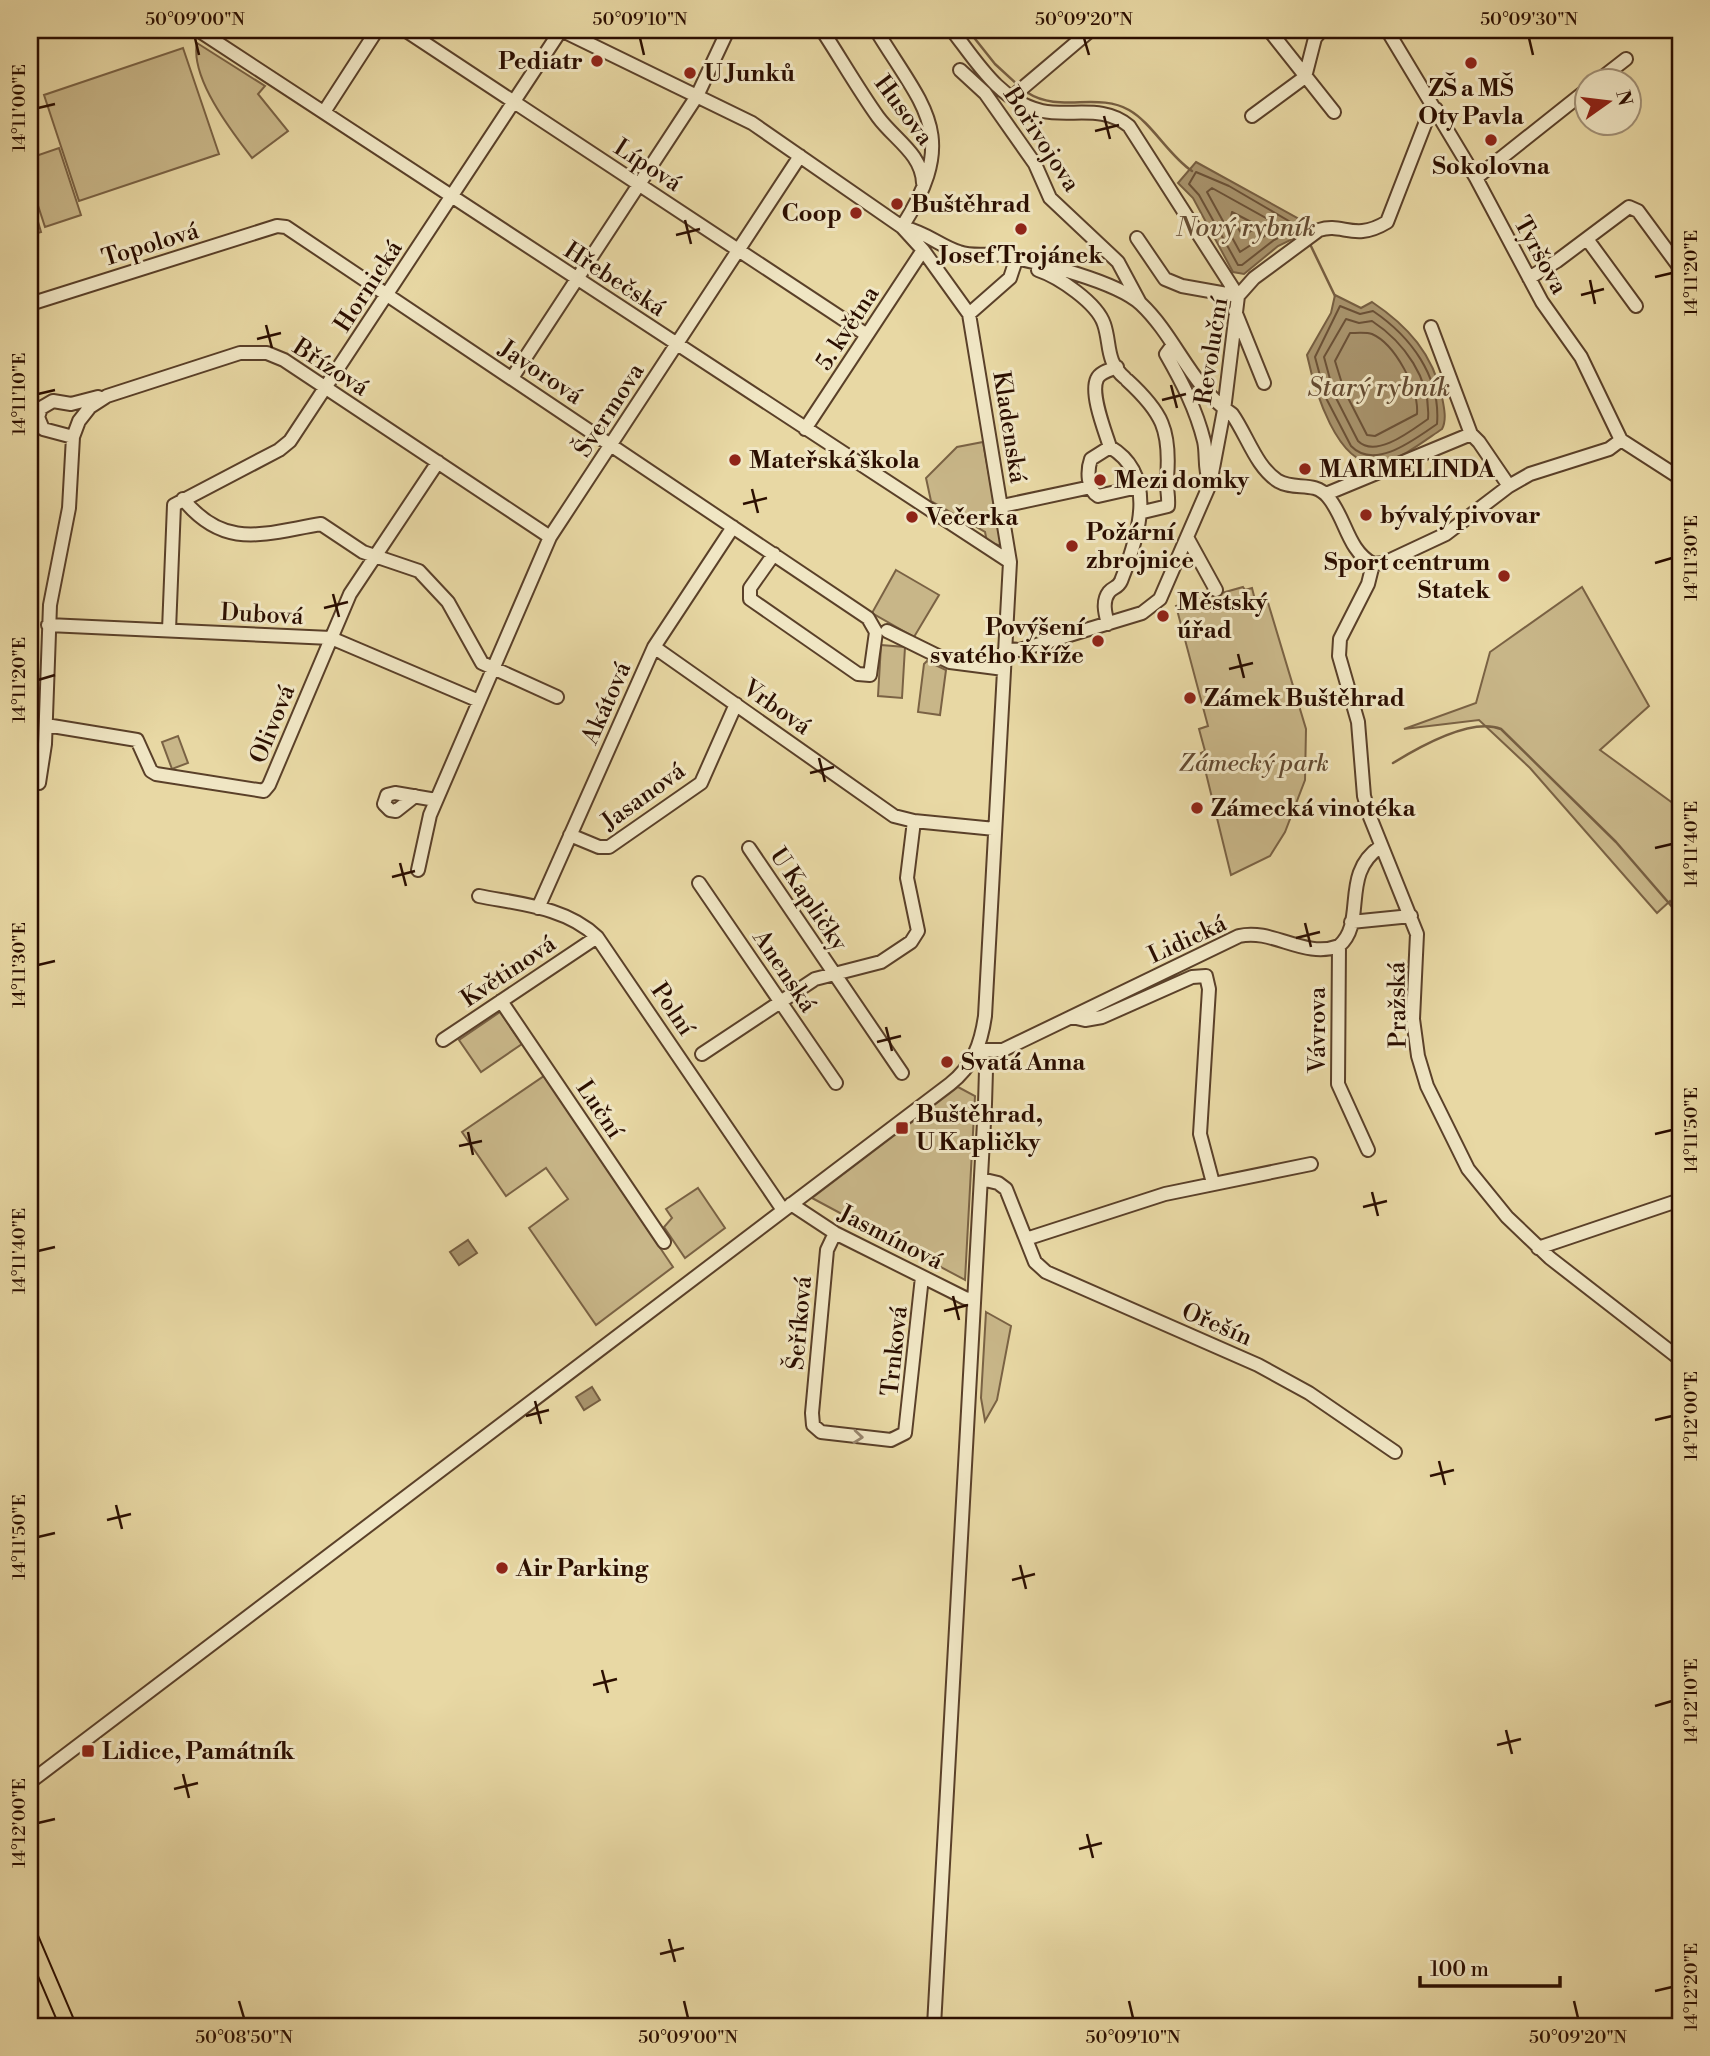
<svg xmlns="http://www.w3.org/2000/svg" width="1710" height="2056" viewBox="0 0 1710 2056" font-family="'Libre Bodoni',serif">
<style>
.green{fill:#c8b688;stroke:#7a6244;stroke-width:2}
.water{fill:#a8936c;stroke:#765e41;stroke-width:2}
.lines{fill:none;stroke-linecap:round;stroke-linejoin:round}
.shore{stroke:#6a5036;stroke-width:2}
.stream{stroke:#765e41;stroke-width:2.5}
.minor-casing{stroke:#5a4029;stroke-width:16}
.major-casing{stroke:#2b0e00;stroke-width:18}
.minor{stroke:#f0e6c4;stroke-width:12}
.major{stroke:#e8d8a4;stroke-width:14}
.oneway{stroke:#97856c}
.ticks{fill:none;stroke:#2b0e00;stroke-width:2.5}
.poi-dot{fill:#8f2418;stroke:#f0e6c4;stroke-width:2.5}
.labels{text-anchor:middle;stroke-width:6;stroke-linejoin:round;paint-order:stroke}
.poi-label{font-size:24px;font-weight:bold;fill:#2b0e00;stroke:#f0e6c4;text-anchor:start}
.street-label{font-size:24px;fill:#2b0e00;stroke:#f0e6c4}
.park-label{font-size:24px;font-style:italic;fill:#624930;stroke:#f0e6c4}
.water-label{font-size:26px;font-style:italic;fill:#634a31;stroke:#f0e6c4}
.neatline{fill:none;stroke:#2b0e00;stroke-width:2.5}
.ticks-label{font-size:18px;text-anchor:middle;fill:#2b0e00}
</style>
<rect width="100%" height="100%" fill="#e8d8a4"/>
<filter id="stains"><feTurbulence type="fractalNoise" baseFrequency=".00286" numOctaves="4"/><feColorMatrix values="0 0 0 0 .2 0 0 0 0 .09 0 0 0 0 .02 0 0 0 .5 -.17"/></filter>
<radialGradient id="worn" r=".72"><stop offset=".6" stop-color="#630" stop-opacity="0"/><stop offset="1" stop-color="#630" stop-opacity=".3"/></radialGradient>
<path class="green" d="M197 43 265 86 258 94 288 131 252 158C232 132 190 78 197 43Z
M183 48 219 154 79 201 44 95Z
M59 148 81 215 45 227 30 181V158Z
M30 194 41 232 30 235Z
M983 442 1002 546 987 542 985 532 931 501 926 478 957 447Z
M896 570 939 595 914 637 872 613Z
M1243 587 1245 590 1252 588 1255 600 1266 596 1306 729 1305 780 1285 832 1270 856 1231 875 1201 753 1205 751 1199 729 1208 726 1176 606Z
M1582 587 1649 706 1600 750 1674 804V830L1680 838V914L1670 901 1657 913 1530 768 1479 720 1404 729 1476 703 1490 652Z
M881 645 905 647 902 698 878 696Z
M927 661 946 670 940 715 918 712 924 664Z
M178 736 188 763 172 769 162 742Z
M500 1012 522 1044 481 1072 459 1040Z
M544 1076 673 1267 596 1325 529 1228 568 1199 546 1168 506 1196 462 1132Z
M958 1087 975 1096 965 1280 812 1198Z
M698 1188 725 1228 685 1258 664 1227 672 1218 666 1209Z
M986 1312 1011 1326 997 1400 985 1421 981 1398Z"/>
<path class="water" d="M1196 162 1312 226 1309 231 1278 246 1244 274 1233 272 1193 198 1178 183Z
M1335 295 1361 308 1372 302C1408 326 1433 354 1442 397 1444 407 1447 420 1442 429 1424 441 1402 459 1380 463 1337 470 1314 387 1307 355L1331 313Z
M468 1240 477 1253 459 1265 450 1252Z
M592 1387 600 1400 584 1410 576 1397Z"/>
<g class="lines">
<path class="shore" d="M1196 172 1229 186 1294 224 1295 229 1274 240 1242 265H1238L1199 195 1189 184Z
M1212 188 1275 223 1277 228 1240 252 1207 192Z
M1232 212 1255 224 1256 228 1243 236 1231 217Z
M1340 306 1360 314 1373 311C1410 336 1441 376 1437 424 1415 439 1375 471 1351 446L1326 398 1315 357Z
M1346 319 1359 323 1372 321C1404 342 1431 379 1428 419 1412 430 1376 459 1358 441L1334 394 1324 357Z
M1350 333C1356 333 1367 332 1372 334 1395 344 1419 389 1417 414L1375 436 1367 435 1344 390 1335 361Z"/>
<path class="stream" d="M968 30 995 64 1019 86
M1028 93C1059 113 1098 92 1129 110 1152 123 1169 156 1192 171
M1309 242 1335 296
M1393 763C1419 747 1471 717 1501 729L1616 842 1680 916"/>
<g class="minor-casing">
<path id="minor" d="M198 30 1010 562
M405 30 867 335
M822 30C841 59 858 89 878 117 894 139 922 154 923 183
M876 30C925 110 960 135 902 227 928 233 938 245 959 252 975 258 992 252 1007 256 1040 263 1116 281 1141 304 1176 337 1191 387 1232 414 1247 435 1256 467 1278 481 1295 491 1314 480 1328 497 1346 518 1347 550 1373 564
M952 30C976 61 1000 102 1042 111 1072 117 1103 104 1129 126L1238 296
M1269 30 1334 112
M1387 30 1476 178 1542 302 1581 357 1621 440 1680 478
M960 70 985 93 1035 164 1050 198 1118 262 1140 303
M1599 80 1626 59
M1012 97 1091 30
M324 112 377 30
M1252 116 1305 77 1315 38 1322 30
M1476 178 1588 89
M1137 238 1165 279 1182 286 1238 296
M1587 239 1636 306
M1038 270C1059 277 1097 303 1104 324 1111 344 1105 361 1125 378
M1529 278 1557 261 1629 207 1638 211 1680 268
M30 304 277 226 286 227 868 618 876 632 870 675 858 674 750 599V588L774 554
M1235 311 1264 383
M969 314 1010 278 1016 260
M1431 327 1471 434 1479 442 1509 486
M1172 346 1166 354C1182 382 1196 409 1204 441 1207 454 1204 468 1209 480
M1117 367C1110 370 1100 372 1097 379 1090 394 1105 431 1110 447L1091 459C1087 470 1087 490 1098 496L1138 487
M512 378 697 96 728 30
M1127 380C1162 412 1171 430 1167 478 1166 487 1169 496 1168 506L1143 512
M805 429 923 250
M73 437 43 429 38 417 41 408 53 401 71 404 98 397
M1326 494 1471 434
M183 499C225 551 265 533 321 524L363 552 419 571 448 602 482 663 557 697
M1002 506 1091 487
M1188 539 1216 590
M1373 564 1368 584 1340 639 1339 656 1358 722 1364 796 1370 817 1417 934 1413 1019 1418 1056 1427 1086 1468 1169 1507 1217 1550 1258 1680 1359
M1373 564 1384 563 1446 534 1509 486 1530 474 1609 449 1621 440
M1108 624C1105 613 1102 601 1109 592 1113 587 1118 588 1121 581 1138 538 1159 476 1110 447
M48 625 331 638 479 701
M169 630 174 505 279 450 290 441 561 30
M887 631 950 662 1004 669
M654 647 894 816 914 821 995 829
M1005 649 1020 650 1142 613 1160 599 1210 484 1224 410 1238 296 1254 278 1319 230C1343 222 1354 242 1387 222L1427 119 1436 109
M46 725 137 740 151 771 156 774 264 791 269 785 350 594 438 462
M39 783 45 744 50 605 69 508 73 437 79 421 90 407 107 396 240 353H267L284 360 550 537
M415 796 396 811 390 810 384 804 387 795 395 793 436 800
M570 835 599 847H609L701 783 736 704
M749 848 902 1073
M418 870 430 815 550 537 800 156
M699 883 836 1083
M479 896C519 904 566 907 597 937L783 1210
M538 908 654 647 733 527
M1351 922 1411 916
M1339 946 1338 1084 1368 1150
M501 1001 664 1242
M1072 1017 1085 1020 1102 1017 1192 977 1206 976 1209 989 1200 1134 1213 1183
M443 1040 597 937
M977 1050H1003L1239 936C1273 928 1304 959 1339 946 1367 922 1340 874 1380 847
M702 1054 815 979 881 962 911 942 918 931 907 878 914 821
M981 1179 998 1183 1006 1189 1035 1262 1046 1272 1258 1365 1309 1393 1395 1452
M791 1204 835 1233 965 1298 974 1300
M835 1233 827 1250 812 1413 813 1425 821 1432 891 1440 905 1433 922 1277
M1026 1239 1165 1194 1311 1164
M1538 1248 1680 1200
M30 1782 950 1084C973 1066 981 1044 985 1016L1010 562 969 314 923 250 902 227 752 123 561 30
M934 2026 985 1104 986 1070 977 1050"/>
</g>
<g class="major-casing">
<path id="major" d="M30 1937 68 2026"/>
</g>
<use href="#minor" class="minor"/>
<use href="#major" class="major"/>
</g>
<defs><path id="oneway-chevron" d="M-2-3.5L2.5 0L-2 3.5" fill="none" stroke-width="1.6" stroke-linecap="round" stroke-linejoin="round" transform="scale(1.75)"/></defs>
<use class="oneway" href="#oneway-chevron" transform="translate(858 1437) rotate(5)"/>
<path class="ticks" d="M195 38 199 55M640 38 644 55M1084 38 1089 55M1529 38 1533 55M38 108 55 104M1104 116 1110 139M1095 131 1119 125M685 220 691 244M676 235 700 229M1655 277 1672 273M1590 280 1595 304M1581 295 1604 289M266 325 272 348M257 339 281 333M1171 385 1177 408M38 394 55 390M1162 400 1186 394M752 489 758 513M743 504 767 498M1655 563 1672 558M333 594 339 617M324 608 348 602M1238 654 1244 678M1229 669 1253 663M38 680 55 675M819 758 825 782M810 773 834 767M1655 848 1672 844M400 863 406 886M392 877 415 871M1305 923 1311 947M1296 938 1320 932M38 965 55 961M886 1027 892 1051M877 1042 901 1036M468 1132 473 1155M1655 1134 1672 1130M459 1146 482 1141M1372 1192 1378 1216M1363 1207 1387 1201M38 1251 55 1247M953 1296 959 1320M944 1311 968 1305M535 1401 541 1424M526 1416 549 1410M1655 1420 1672 1416M1439 1461 1445 1485M1430 1476 1454 1470M116 1505 122 1529M107 1520 131 1514M38 1537 55 1533M1020 1565 1026 1589M1012 1580 1035 1574M602 1670 608 1693M593 1685 617 1679M1655 1706 1672 1701M1506 1730 1512 1754M1497 1745 1521 1739M183 1774 189 1798M174 1789 198 1783M38 1823 55 1819M1087 1834 1093 1858M1079 1849 1102 1843M669 1939 675 1962M660 1954 684 1948M1655 1991 1672 1987M239 2001 244 2018M684 2001 688 2018M1129 2001 1133 2018M1574 2001 1578 2018"/>
<g class="poi-dot">
<circle cx="597" cy="61" r="7"/>
<circle cx="1471" cy="63" r="7"/>
<circle cx="690" cy="73" r="7"/>
<circle cx="1491" cy="140" r="7"/>
<circle cx="897" cy="204" r="7"/>
<circle cx="856" cy="213" r="7"/>
<circle cx="1021" cy="229" r="7"/>
<circle cx="735" cy="460" r="7"/>
<circle cx="1305" cy="469" r="7"/>
<circle cx="1100" cy="480" r="7"/>
<circle cx="1366" cy="515" r="7"/>
<circle cx="912" cy="517" r="7"/>
<circle cx="1072" cy="546" r="7"/>
<circle cx="1504" cy="576" r="7"/>
<circle cx="1163" cy="616" r="7"/>
<circle cx="1098" cy="641" r="7"/>
<circle cx="1190" cy="698" r="7"/>
<circle cx="1197" cy="808" r="7"/>
<circle cx="947" cy="1062" r="7"/>
<rect x="895" y="1121" width="14" height="14" rx="3.5"/>
<circle cx="502" cy="1568" r="7"/>
<rect x="81" y="1744" width="14" height="14" rx="3.5"/>
</g>
<g class="labels">
<g class="poi-label">
<text x="583" y="69" text-anchor="end">Pediatr</text>
<text x="704" y="81">U Junků</text>
<text x="1471" y="96" text-anchor="middle">ZŠ a MŠ<tspan x="1471" dy="28">Oty Pavla</tspan></text>
<text x="1491" y="174" text-anchor="middle">Sokolovna</text>
<text x="911" y="212">Buštěhrad</text>
<text x="842" y="221" text-anchor="end">Coop</text>
<text x="1021" y="263" text-anchor="middle">Josef Trojánek</text>
<text x="749" y="468">Mateřská škola</text>
<text x="1319" y="477">MARMELINDA</text>
<text x="1114" y="488">Mezi domky</text>
<text x="1380" y="523">bývalý pivovar</text>
<text x="926" y="525">Večerka</text>
<text x="1086" y="540">Požární<tspan x="1086" dy="28">zbrojnice</tspan></text>
<text x="1490" y="570" text-anchor="end">Sport centrum<tspan x="1490" dy="28">Statek</tspan></text>
<text x="1177" y="610">Městský<tspan x="1177" dy="28">úřad</tspan></text>
<text x="1084" y="635" text-anchor="end">Povýšení<tspan x="1084" dy="28">svatého Kříže</tspan></text>
<text x="1204" y="706">Zámek Buštěhrad</text>
<text x="1211" y="816">Zámecká vinotéka</text>
<text x="961" y="1070">Svatá Anna</text>
<text x="916" y="1122">Buštěhrad,<tspan x="916" dy="28">U Kapličky</tspan></text>
<text x="516" y="1576">Air Parking</text>
<text x="102" y="1759">Lidice, Památník</text>
</g>
<g class="street-label">
<text transform="translate(904 110) rotate(53)" y="8">Husova</text>
<text transform="translate(1042 139) rotate(57)" y="8">Bořivojova</text>
<text transform="translate(648 165) rotate(33)" y="8">Lípová</text>
<text transform="translate(150 244) rotate(-17)" y="8">Topolová</text>
<text transform="translate(1541 255) rotate(61)" y="8">Tyršova</text>
<text transform="translate(615 279) rotate(33)" y="8">Hřebečská</text>
<text transform="translate(368 286) rotate(-57)" y="8">Hornická</text>
<text transform="translate(847 328) rotate(-57)" y="8">5. května</text>
<text transform="translate(1211 351) rotate(-81)" y="8">Revoluční</text>
<text transform="translate(331 367) rotate(33)" y="8">Břízová</text>
<text transform="translate(541 372) rotate(34)" y="8">Javorová</text>
<text transform="translate(609 410) rotate(-57)" y="8">Švermova</text>
<text transform="translate(1010 427) rotate(81)" y="8">Kladenská</text>
<text transform="translate(262 614) rotate(3)" y="8">Dubová</text>
<text transform="translate(606 703) rotate(-66)" y="8">Akátová</text>
<text transform="translate(777 707) rotate(35)" y="8">Vrbová</text>
<text transform="translate(272 724) rotate(-68)" y="8">Olivová</text>
<text transform="translate(643 796) rotate(-36)" y="8">Jasanová</text>
<text transform="translate(809 899) rotate(56)" y="8">U Kapličky</text>
<text transform="translate(1187 939) rotate(-25)" y="8">Lidická</text>
<text transform="translate(508 971) rotate(-34)" y="8">Květinová</text>
<text transform="translate(785 971) rotate(56)" y="8">Anenská</text>
<text transform="translate(1397 1005) rotate(-91)" y="8">Pražská</text>
<text transform="translate(673 1009) rotate(56)" y="8">Polní</text>
<text transform="translate(1317 1030) rotate(-90)" y="8">Vávrova</text>
<text transform="translate(600 1109) rotate(56)" y="8">Luční</text>
<text transform="translate(891 1237) rotate(27)" y="8">Jasmínová</text>
<text transform="translate(799 1323) rotate(-85)" y="8">Šeříková</text>
<text transform="translate(1217 1324) rotate(23)" y="8">Ořešín</text>
<text transform="translate(894 1351) rotate(-84)" y="8">Trnková</text>
</g>
<g class="park-label">
<text x="1254" y="771">Zámecký park</text>
</g>
<g class="water-label">
<text x="1246" y="236">Nový rybník</text>
<text x="1379" y="396">Starý rybník</text>
</g>
</g>
<rect width="1710" height="2056" fill="none" stroke="#e8d8a4" stroke-width="77"/>
<g transform="translate(1608 102) rotate(76)"><circle r="33" fill="#f0e6c4" stroke="#a19076" stroke-width="2"/>
<path d="M0-5L12 26L0 18L-12 26Z" fill="#8f2418"/>
<text y="-10" font-size="19" font-weight="bold" text-anchor="middle" fill="#2b0e00">N</text>
</g>
<path d="M1420 1976v10h140v-10" fill="none" stroke="#2b0e00" stroke-width="3.5"/>
<text x="1430" y="1976" font-size="21" fill="#2b0e00" stroke="#f0e6c4" stroke-width="5" paint-order="stroke">100 m</text>
<rect x="38" y="38" width="1634" height="1980" class="neatline"/>
<g class="ticks-label">
<text x="195" y="25">50°09'00"N</text>
<text x="640" y="25">50°09'10"N</text>
<text x="1084" y="25">50°09'20"N</text>
<text x="1529" y="25">50°09'30"N</text>
<text transform="translate(19 108) rotate(-90)" y="6">14°11'00"E</text>
<text transform="translate(1691 273) rotate(-90)" y="6">14°11'20"E</text>
<text transform="translate(19 394) rotate(-90)" y="6">14°11'10"E</text>
<text transform="translate(1691 558) rotate(-90)" y="6">14°11'30"E</text>
<text transform="translate(19 680) rotate(-90)" y="6">14°11'20"E</text>
<text transform="translate(1691 844) rotate(-90)" y="6">14°11'40"E</text>
<text transform="translate(19 965) rotate(-90)" y="6">14°11'30"E</text>
<text transform="translate(1691 1130) rotate(-90)" y="6">14°11'50"E</text>
<text transform="translate(19 1251) rotate(-90)" y="6">14°11'40"E</text>
<text transform="translate(1691 1416) rotate(-90)" y="6">14°12'00"E</text>
<text transform="translate(19 1537) rotate(-90)" y="6">14°11'50"E</text>
<text transform="translate(1691 1701) rotate(-90)" y="6">14°12'10"E</text>
<text transform="translate(19 1823) rotate(-90)" y="6">14°12'00"E</text>
<text transform="translate(1691 1987) rotate(-90)" y="6">14°12'20"E</text>
<text x="244" y="2043">50°08'50"N</text>
<text x="688" y="2043">50°09'00"N</text>
<text x="1133" y="2043">50°09'10"N</text>
<text x="1578" y="2043">50°09'20"N</text>
</g>
<rect width="100%" height="100%" filter="url(#stains)"/>
<rect width="100%" height="100%" fill="url(#worn)"/>
</svg>
